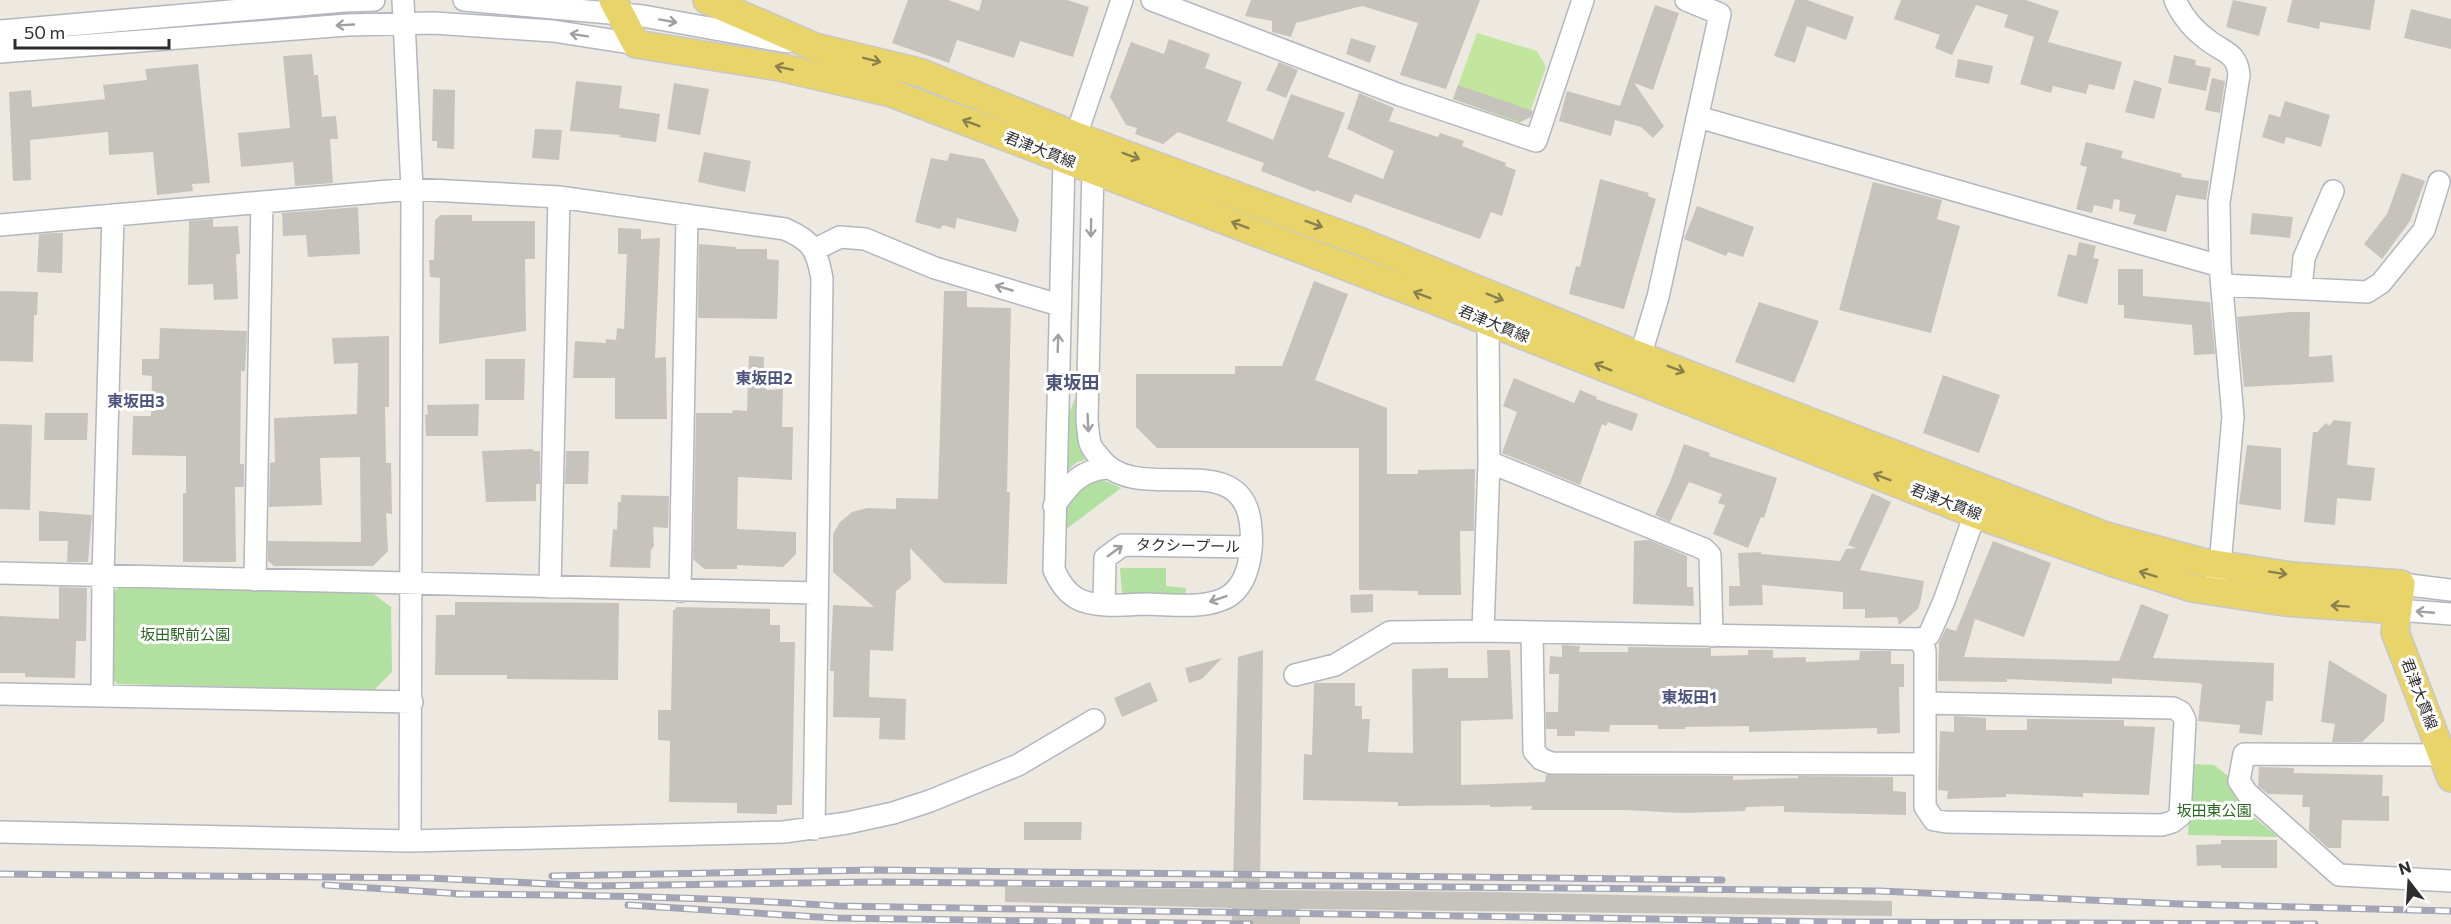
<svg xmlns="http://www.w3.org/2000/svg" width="2451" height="924" viewBox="0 0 2451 924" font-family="Commissioner,'Noto Sans JP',sans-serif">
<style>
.green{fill:#b2e0a1}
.pitch{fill:#c3e69e}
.building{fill:#c6c3bc}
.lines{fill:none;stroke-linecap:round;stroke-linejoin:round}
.minor-casing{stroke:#b4b6bf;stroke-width:24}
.major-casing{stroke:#c8c8c8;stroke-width:30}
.minor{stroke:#fff;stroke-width:21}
.major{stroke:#e9d46a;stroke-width:27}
.rail-casing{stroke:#a3a5b6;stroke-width:7}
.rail{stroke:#fff;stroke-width:4.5;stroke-dasharray:14;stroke-linecap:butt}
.oneway{stroke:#a0a0a0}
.oneway2{stroke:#8b804c}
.labels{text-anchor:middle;stroke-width:6;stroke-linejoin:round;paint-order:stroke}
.street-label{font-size:15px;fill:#2d2d2d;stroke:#fff}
.park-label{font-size:15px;fill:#2a6720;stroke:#fff}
.neighbourhood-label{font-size:16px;font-weight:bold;fill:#4f547c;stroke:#fff}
.quarter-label{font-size:18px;font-weight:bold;fill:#4f547c;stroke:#fff}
</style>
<rect width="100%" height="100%" fill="#ede9e1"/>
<path class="green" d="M1075 398 1079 446 1085 460 1077 462 1061 477 1069 414Z
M1097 480 1108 482 1121 488 1061 533C1059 507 1074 489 1097 480Z
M1120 568H1166V586L1186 588 1185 594 1122 593Z
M122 582 368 590 391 607 392 672 374 690 118 684 112 679V595Z
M2193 764 2214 765 2228 776C2228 802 2260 821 2278 837L2188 835Z"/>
<path class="pitch" d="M1477 33 1537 51 1546 67 1528 118 1519 123 1453 99Z"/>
<path class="building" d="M908 0H948L979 11 982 0H1067L1089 7 1073 57 1020 41 1014 58 957 40 949 63 892 43Z
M1251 0H1480L1446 89 1400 75 1418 23 1362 6 1296 23 1291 37 1272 32V21L1245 16Z
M1795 0H1807L1854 17 1846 40 1807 26 1795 63 1774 56Z
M1901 0H2026L2059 11 2048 42 2122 62 2114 90 2089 84 2086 94 2053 86 2051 93 2020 84 2034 37 2004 27 2008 15 1976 5 1952 55 1935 48 1940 35 1894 19Z
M2233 0 2267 7 2259 36 2226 27Z
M2292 0H2375L2370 30 2320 22 2319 29 2287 22Z
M1655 5 1679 13 1653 90 1634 83 1664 126 1653 138 1641 127 1615 120 1611 136 1559 121 1567 91 1620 106Z
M2411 9 2451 19V49L2404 38Z
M1351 38 1376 46 1370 63 1346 54Z
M1169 39 1210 54 1205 68 1242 82 1227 121 1273 140 1291 94 1345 113 1328 157 1383 179 1394 151 1347 129 1359 93 1394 108 1389 121 1438 137 1440 133 1464 141 1462 146 1506 163 1505 166 1516 170 1502 216 1491 212 1480 239 1355 194 1351 203 1316 190 1315 192 1261 171 1264 163 1178 132 1163 144 1135 134 1137 128 1126 125 1110 97 1131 42 1164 54Z
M312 54 314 75H318L322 117 336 116 338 139H330L333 183 295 186 293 162 241 167 238 133 290 128 283 56Z
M2174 55 2196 60 2195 65 2211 68 2206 91 2168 83Z
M1958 59 1993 66 1989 84 1955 77Z
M1279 62 1298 70 1286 98 1266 90Z
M198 64 210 183 192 184 193 191 157 195 153 152 109 155 108 132 30 140 31 180 13 181 9 92 31 90 32 107 105 99 103 85 147 80 145 69Z
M2212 78 2225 81 2220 113 2205 110Z
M2134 80 2162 88 2154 119 2125 112Z
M576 81 622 86 619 108 660 114 656 142 619 137 620 135 570 131Z
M674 83 709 89 700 135 667 129Z
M1458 85 1533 111 1531 117 1520 122 1453 99Z
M433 89 455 90 454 149 437 148V141H432Z
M2285 101 2330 115 2321 147 2286 137 2284 144 2262 137 2269 114 2280 117Z
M535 129 562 130 559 160 532 158Z
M2086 142 2123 151 2121 158 2182 174 2181 177 2209 181 2206 200 2176 195 2166 232 2133 224 2136 215 2119 211 2120 200 2114 199 2112 209 2094 205 2092 213 2076 209 2087 167 2080 165Z
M704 152 751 161 745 192 698 182Z
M950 153 984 159 1019 220 1016 232 957 218 955 229 943 225 940 229 915 222 931 158 947 161Z
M2402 173 2425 181 2410 221 2382 259 2364 244 2387 214Z
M1600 179 1649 193 1648 196 1656 199 1624 309 1569 294 1576 266 1580 267Z
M1873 182 1942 200 1937 219 1960 226 1931 333 1839 310Z
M1697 206 1754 227 1743 257 1728 252 1726 256 1684 239Z
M358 207 360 254 308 257 306 235 283 236 282 213Z
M2252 213 2293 217 2290 238 2250 234Z
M441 215H472V221H535V259H525L526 331 439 344 440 278 430 277 429 260H434L435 220Z
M213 219V227L238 226 240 254H236L238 299 214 300 213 284 188 285 189 221Z
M618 228 641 229V239L660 238 655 358 666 357 667 419H615V378H573L575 341 606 343V339L616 340 617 328 624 329 627 254H618Z
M55 233H63L62 273 37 272 39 234Z
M2079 242 2096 246 2093 258 2099 259 2087 304 2057 296 2068 254 2076 256Z
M699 244 736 247V249H767V259L779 260 777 319 698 318Z
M2118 269H2143V296L2210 302 2215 354 2194 355 2192 325 2124 318V305H2118Z
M1314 281 1348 294 1315 380 1387 408V474H1418V470L1475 469 1474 531H1460L1461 595H1418V591L1359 590V448H1157L1136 427V374H1235V366H1282Z
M0 291 38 292 37 315H34L33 362 0 361Z
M944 291H967V307L1011 308 1007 492H1010L1007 584 944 583 910 548 911 579 896 591 893 651 870 650 869 697 906 699 905 740 879 739 880 718 833 717 834 671H830L833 605 874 607 833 572V534L840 522 852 512 867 508 896 509V498L938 499Z
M1759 302 1819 321 1794 383 1735 362Z
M2292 312H2310L2309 357 2332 355 2334 382 2244 387 2237 317Z
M160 328 247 331 245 371H241L240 464H244V487H235L236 562H183V493H186V456L132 455 133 416H151L152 376 142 375V359H159Z
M389 336V407H385L386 463H391L392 514 386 513 388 551 373 566H274L268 561V541L361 542 360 457 320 458 322 505 269 507 270 463 275 462 274 418 357 414 358 363 334 364 332 338Z
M749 356 764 357 763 387H766L767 390 783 389 782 427H793L792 480 738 477 737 529 796 532V554L783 567 737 565V569H704L693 559 696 413H732L733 410 747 411Z
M485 359H525L524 400H485Z
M1943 375 2000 395 1979 453 1923 433Z
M1514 378 1574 403 1580 390 1597 397 1596 399 1638 414 1632 431 1608 422 1606 426 1602 424 1580 485 1502 453 1517 412 1503 406Z
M479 404 478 436H426L425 415 428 414 427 405Z
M45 413H88L87 440H44Z
M2334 420 2351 422 2347 465 2375 468 2371 501 2337 498 2335 525 2304 522 2313 432H2317L2326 423 2329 426Z
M0 424 32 425 30 510 0 509Z
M1684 444 1710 453 1709 456 1777 478 1764 518 1761 517 1748 548 1713 534 1725 505 1718 503 1722 494 1689 482 1670 522 1655 515 1670 482Z
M2247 445 2281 448V510L2239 504Z
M533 449V451H540V484H536V501L486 502 482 451Z
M566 451H589L588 484H565Z
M1872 493 1891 502 1860 570 1924 581 1921 599 1918 609 1911 615 1899 625 1897 617 1865 618V609H1843V592L1762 585 1763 605 1729 606V586H1740L1738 553 1761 552V554L1840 561 1846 549 1856 548 1848 545Z
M621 495 669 496 668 528 653 527 654 546 651 550 650 568 610 567 613 529 617 530 618 502H621Z
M39 511 92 515 88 562H67L68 541H39Z
M1649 540 1687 556V587H1693L1694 606 1633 604 1634 541Z
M1993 541 2051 563 2024 637 1975 619 1964 657 2119 661 2141 604 2169 615 2153 658 2274 663 2273 701H2266L2262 735 2239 733 2240 725 2198 721 2202 684 2197 683 2112 678V684L2007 679V682L1938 681 1939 643 1946 628 1956 631Z
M59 587 87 588 86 641H76L75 678 25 677V673H0V616L59 619Z
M1373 594V612L1351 613 1350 595Z
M455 602 619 603 618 680 507 679V675H435L436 615H455Z
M676 607 770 609V625H780V642H795L792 805H777V814L737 813V803L669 802 670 741 658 740V710H671L673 610H675Z
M1562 645 1580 646 1579 652H1628V647L1708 648H1711V656L1748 655V650H1773V658L1806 657V662L1859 660 1860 651H1891V664H1904V687H1899L1900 733 1877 734V728L1749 732V726L1685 727V729H1658V725H1610L1609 732 1575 731V736H1557V729H1546V712H1558L1559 674H1549L1550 656 1562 657Z
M1263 650 1260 890 1493 892 1892 901V916L1300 909V924H1232V908L1005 902V887L1233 889 1238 657Z
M1487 650H1510L1513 719 1461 721V785L1545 782 1546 775 1733 776V780L1798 778V776L1893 777V791L1906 792V815L1784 812V806L1746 807 1745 811 1683 813 1625 810H1531L1532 806 1490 807V805L1398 806V802L1303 800 1304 754 1312 755 1314 683H1355V706H1362V719H1370L1368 752 1413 753 1412 669 1448 668V678H1488Z
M1222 658 1202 679 1189 683 1185 668Z
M2329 660 2387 695 2384 721 2362 742H2332L2335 724 2321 722Z
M1150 682 1158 701 1122 717 1114 698Z
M1954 716 1986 718V730H2027V719L2124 720V726L2155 727 2149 795 2083 793V797L2006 794V797L1947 799 1948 791 1938 790 1940 731 1954 732Z
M2259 767 2294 768V773L2383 775 2382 796H2389V821L2342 820 2341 848H2328L2309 831 2310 807H2302L2303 795 2268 794 2258 786Z
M1024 822H1082L1081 840H1024Z
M2221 840H2277V868H2221V865L2197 866 2196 845 2221 844Z"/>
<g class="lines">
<g class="minor-casing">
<path id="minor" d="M403 0 412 189 410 841
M464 0 643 16 787 42
M1152 0 1400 95 1536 141 1583 0
M2175 0C2182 16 2195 31 2209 41 2225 53 2237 53 2239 75L2219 202 2220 266 2233 417 2220 565 2216 579
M0 31 345 1 374 0
M0 52 347 25 434 23 553 31 636 44
M1698 117 2220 266
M1087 158 1093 169 1087 420C1088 427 1088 436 1090 443 1091 448 1097 454 1100 458 1136 507 1238 446 1250 520 1254 546 1251 589 1221 600 1198 609 1168 604 1144 604 1125 605 1093 608 1076 598 1066 592 1059 581 1054 570L1064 160 1076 136 1122 0
M0 225 412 189 559 197 785 229C812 241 817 249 822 279L814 829
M814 250 840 237 865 239 935 268 1059 305
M2222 285 2367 292 2381 283 2424 230 2439 182
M2301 289 2304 258 2333 191
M1488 322 1489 462 1483 631 1920 639 1929 635 1944 601 1975 514
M1636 370 1658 297 1720 14 1686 0
M1489 462 1704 549 1710 555 1712 636
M1054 506C1069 485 1080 470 1107 468
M0 573 817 593
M255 580 262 202
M2401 584 2451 590
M550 587 559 197
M680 591 687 215
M1104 605 1105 558 1123 545 1250 547
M2398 610 2451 614
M1532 633 1534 751 1541 759 1551 763 1925 764
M1920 639 1925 651V807L1934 820 1946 822 2162 825 2172 822 2180 816 2185 720 2181 712 2173 708 1925 703
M1295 675 1335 665 1390 632 1483 631
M0 694 412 702
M102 695 103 575 113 215
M2451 755 2244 754 2239 781 2247 793 2339 875 2451 881
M0 832 410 841 784 832 847 823 893 813 930 801 1018 765 1094 720"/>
</g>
<g class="major-casing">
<path id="major" d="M613 0 636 44 779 67 891 93 1431 299 1975 514 2117 564 2192 588 2284 602 2398 610
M707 0 815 47 919 72 1076 136 1359 241 1630 352 2106 536 2202 562 2292 576 2401 584 2395 632 2451 778"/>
</g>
<use href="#minor" class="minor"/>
<use href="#major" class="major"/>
<g class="rail-casing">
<path id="rail" d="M0 874 429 878 592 886 876 882 1879 891 2181 904 2451 911
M552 876 875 870 1722 880
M325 885 463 894
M456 894C584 895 711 897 838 906L1837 922 2315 924
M628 905 835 918 1250 924"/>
</g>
<use href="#rail" class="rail"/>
</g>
<defs><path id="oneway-shaft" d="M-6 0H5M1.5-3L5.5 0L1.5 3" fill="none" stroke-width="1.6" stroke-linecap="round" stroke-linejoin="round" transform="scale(1.5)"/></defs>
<g class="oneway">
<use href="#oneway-shaft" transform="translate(668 21) rotate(10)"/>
<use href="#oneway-shaft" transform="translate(345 25) rotate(177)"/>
<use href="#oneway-shaft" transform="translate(579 35) rotate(-171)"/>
<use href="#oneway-shaft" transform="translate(1091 228) rotate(91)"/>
<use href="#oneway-shaft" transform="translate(1004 288) rotate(-164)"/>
<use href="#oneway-shaft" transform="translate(1058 343) rotate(-88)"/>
<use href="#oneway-shaft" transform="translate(1088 423) rotate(87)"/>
<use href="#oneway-shaft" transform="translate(1115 551) rotate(-36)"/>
<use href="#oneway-shaft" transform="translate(1218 599) rotate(161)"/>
<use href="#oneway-shaft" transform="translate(2425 612) rotate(-175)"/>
</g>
<g class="oneway2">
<use href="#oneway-shaft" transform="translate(872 60) rotate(14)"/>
<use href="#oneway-shaft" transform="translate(784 68) rotate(-168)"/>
<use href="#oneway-shaft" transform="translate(971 123) rotate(-159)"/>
<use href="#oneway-shaft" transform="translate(1131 156) rotate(21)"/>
<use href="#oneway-shaft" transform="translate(1314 224) rotate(20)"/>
<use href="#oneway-shaft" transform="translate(1240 225) rotate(-159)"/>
<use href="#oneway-shaft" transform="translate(1422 295) rotate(-159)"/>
<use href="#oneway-shaft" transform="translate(1495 297) rotate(22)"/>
<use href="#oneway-shaft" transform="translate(1603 367) rotate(-158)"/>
<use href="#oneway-shaft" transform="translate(1676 369) rotate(21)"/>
<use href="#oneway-shaft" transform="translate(1882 477) rotate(-159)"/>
<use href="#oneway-shaft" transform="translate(2278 573) rotate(9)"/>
<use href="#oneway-shaft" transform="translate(2148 574) rotate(-163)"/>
<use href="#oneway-shaft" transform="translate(2340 606) rotate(-176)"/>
</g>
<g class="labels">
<g class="street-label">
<text transform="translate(1040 150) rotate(21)" y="5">君津大貫線</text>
<text transform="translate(1494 324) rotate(22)" y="5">君津大貫線</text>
<text transform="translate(1946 502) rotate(21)" y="5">君津大貫線</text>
<text transform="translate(1188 546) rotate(1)" y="5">タクシープール</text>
<text transform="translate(2419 694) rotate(69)" y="5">君津大貫線</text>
</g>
<g class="park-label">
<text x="185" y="640">坂田駅前公園</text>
<text x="2214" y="816">坂田東公園</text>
</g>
<g class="neighbourhood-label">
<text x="764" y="384">東坂田2</text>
<text x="136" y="407">東坂田3</text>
<text x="1689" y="703">東坂田1</text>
</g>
<g class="quarter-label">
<text x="1072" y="389">東坂田</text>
</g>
</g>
<g transform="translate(2409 882) rotate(343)" stroke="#ffffff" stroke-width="4.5" paint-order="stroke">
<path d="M0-4.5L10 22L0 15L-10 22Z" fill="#2d2d2d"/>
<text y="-9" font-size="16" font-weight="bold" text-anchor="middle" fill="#2d2d2d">N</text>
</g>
<path d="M15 39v9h154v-9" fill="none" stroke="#2d2d2d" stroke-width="3"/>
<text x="24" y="39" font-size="18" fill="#2d2d2d" stroke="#ffffff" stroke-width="4.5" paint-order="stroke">50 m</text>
</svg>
